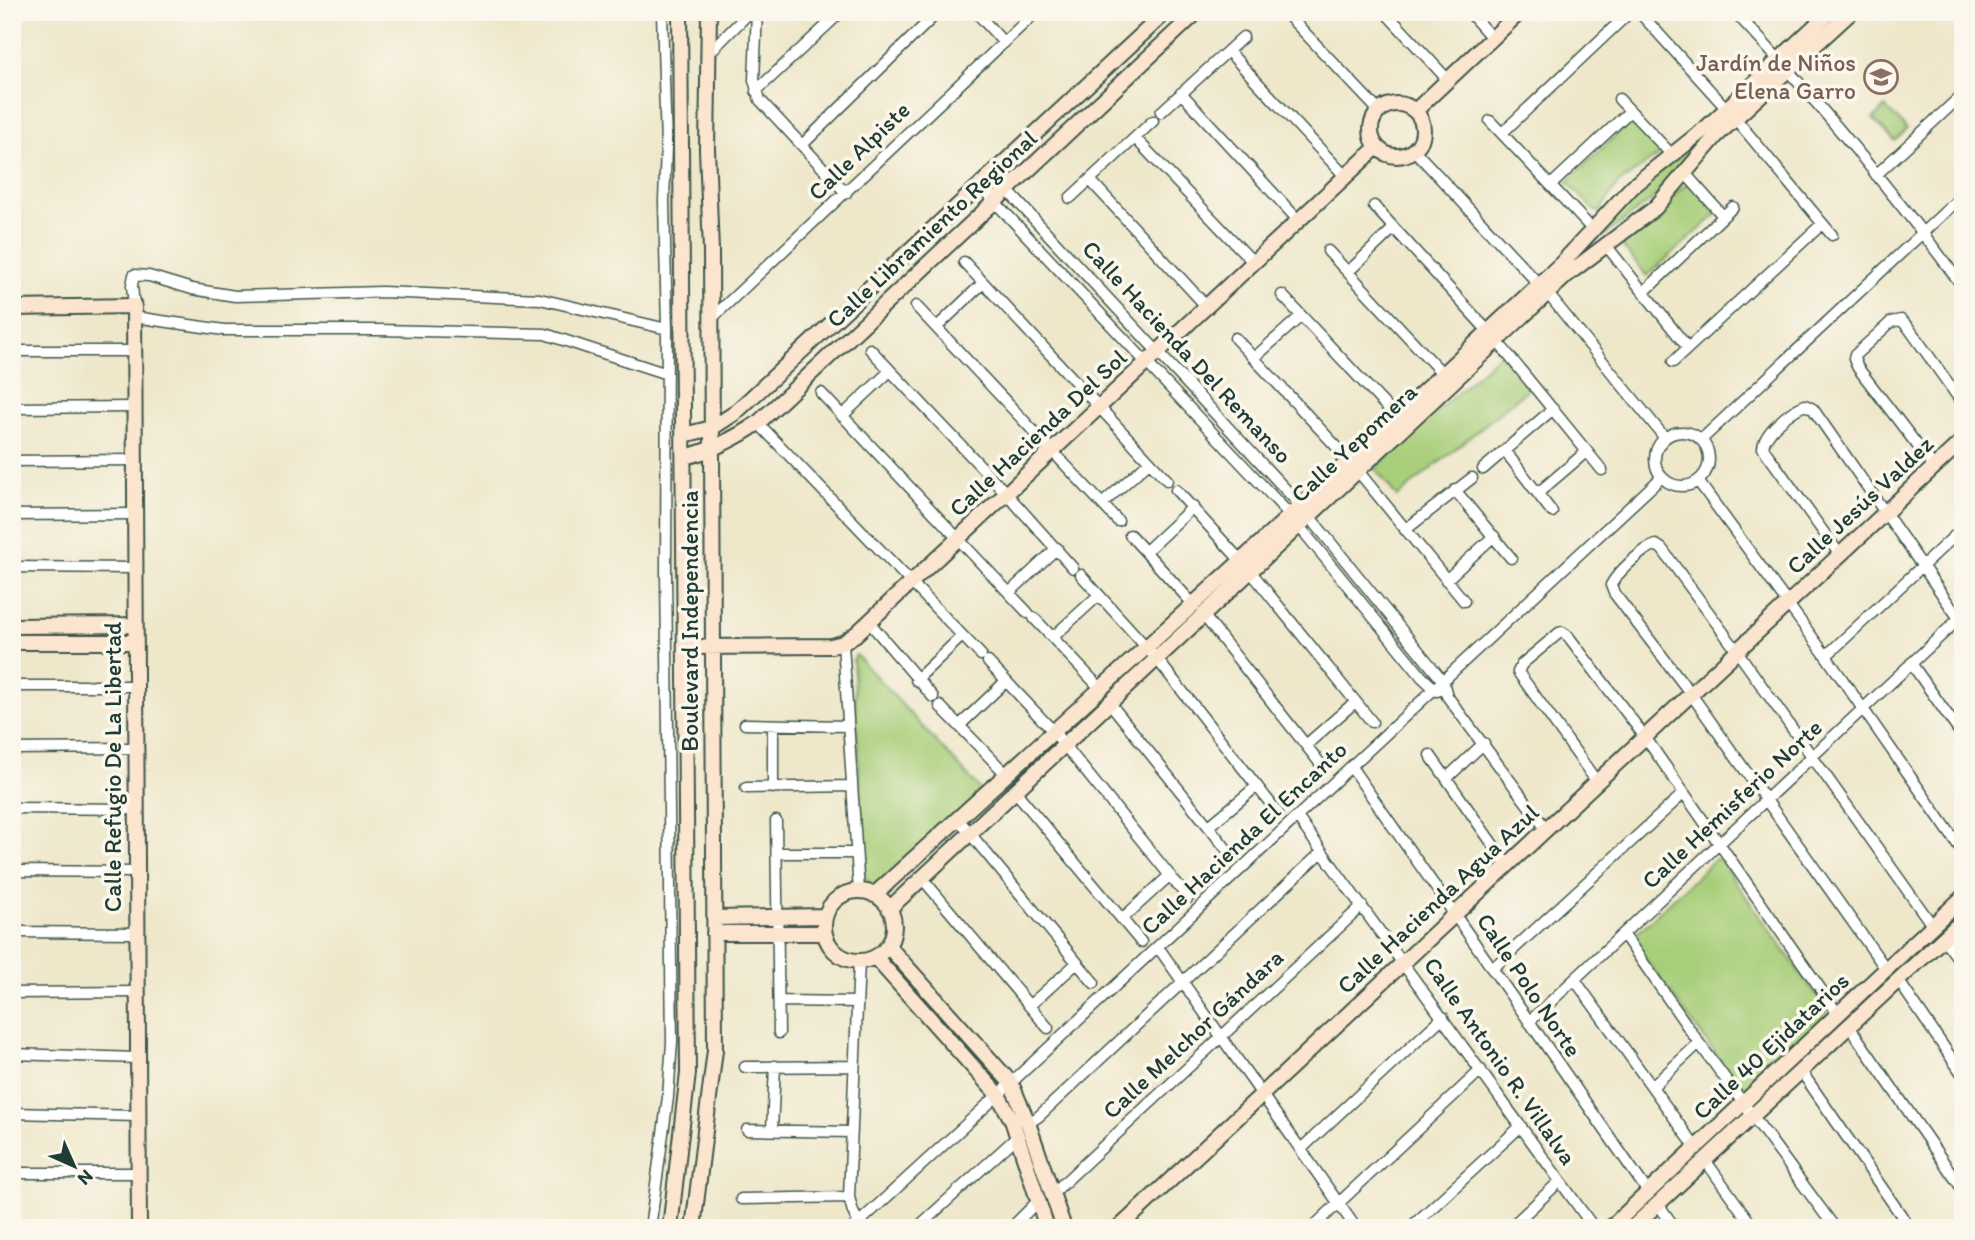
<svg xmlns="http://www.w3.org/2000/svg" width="1975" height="1240" viewBox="0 0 1975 1240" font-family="Itim,sans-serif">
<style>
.green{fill:#a7ce79;stroke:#638656;stroke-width:2}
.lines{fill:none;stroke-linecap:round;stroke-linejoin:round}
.street-casing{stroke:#3e564a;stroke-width:13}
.secondary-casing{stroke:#3e564a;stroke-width:18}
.street{stroke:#fff;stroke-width:10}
.secondary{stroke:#fce5cf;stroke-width:14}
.labels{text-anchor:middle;stroke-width:7;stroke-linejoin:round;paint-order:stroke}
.education-label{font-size:24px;fill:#785e54;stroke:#fbf7ec;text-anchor:end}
.street-label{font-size:24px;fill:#1f3d34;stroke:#fbf7ec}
</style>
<rect width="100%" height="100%" fill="#fbf7ec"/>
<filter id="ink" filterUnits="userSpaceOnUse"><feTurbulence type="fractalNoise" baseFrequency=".0143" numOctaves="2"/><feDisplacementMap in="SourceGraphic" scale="14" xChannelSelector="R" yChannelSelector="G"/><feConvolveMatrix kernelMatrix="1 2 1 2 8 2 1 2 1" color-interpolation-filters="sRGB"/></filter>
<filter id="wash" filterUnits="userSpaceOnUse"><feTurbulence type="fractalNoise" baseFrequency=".00686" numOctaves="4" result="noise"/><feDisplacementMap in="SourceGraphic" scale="28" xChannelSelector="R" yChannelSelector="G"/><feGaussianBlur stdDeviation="1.57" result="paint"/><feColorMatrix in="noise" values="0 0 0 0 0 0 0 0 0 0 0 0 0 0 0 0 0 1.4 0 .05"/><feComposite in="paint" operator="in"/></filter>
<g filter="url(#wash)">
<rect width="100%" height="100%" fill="#eee7ca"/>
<path class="green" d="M1885 107 1907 129 1895 141 1873 119Z
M1633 119 1663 150 1662 153 1619 183 1599 212 1595 211 1567 182Z
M1702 138 1654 198 1599 239 1581 256 1636 189Z
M1690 183 1717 214 1647 276 1622 246 1623 239C1637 231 1649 223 1661 212 1671 203 1677 187 1690 183Z
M1501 353 1529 388 1397 497 1375 468Z
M856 655 983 792 881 887 871 885 865 876 853 660Z
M1715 859 1720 860 1828 1012 1826 1017 1748 1089 1740 1087 1633 942 1635 935Z"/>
</g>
<g filter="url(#ink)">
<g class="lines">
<g class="street-casing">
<path id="street" d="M757 12 754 80 760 100 846 193
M976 12 1004 43
M1285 12 1379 111
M1385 12 1448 80
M1469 12 1492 38
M1639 12 1735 118 1832 235
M1735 12C1816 99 1893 191 1963 287
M1228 51 1345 176
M709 53 750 12
M756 91 841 12
M1181 93 1298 220
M1619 99 1673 156
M1161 112 1243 37
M1490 121 1593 230
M1502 133 1630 12
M1135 138 1253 262
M802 145 938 12
M1414 150 1548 294 1665 438
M1684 172 1723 216
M993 175 1301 506 1443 681 1447 696 1546 829
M1876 175 1963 94
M1090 180 1207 307
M1551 185 1630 111
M980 186 1290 515 1422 677 1437 691
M1070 198 1153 121
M1374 206 1497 341 1602 470
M1605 244 1688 348
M1328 251 1442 373
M964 262 1167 480
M1348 272 1394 228
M1644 292 1733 207
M1282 295 1396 417
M134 306 132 285 134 275 149 276 192 289 235 296 382 292 540 299 667 329
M916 306 1118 521
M134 317 224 330H380L545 334 667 374
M710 320 1036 12
M937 327 983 283
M1235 338 1349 460 1464 601
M870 349 1006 493 1073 568
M12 351H133
M1254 358 1301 316
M1673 362 1822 224
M821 393 1028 613
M12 408 134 407
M842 416 890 371
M758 423 981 655
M1655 459a27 27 0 1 1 54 0a27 27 0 1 1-54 0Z
M1701 440 1963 195
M1505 451 1552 512
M12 461 134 460
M1934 467 1858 368 1854 359 1855 355 1891 322 1901 320 1908 327 1963 404
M1483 469 1553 409
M1698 481 1826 656 1963 852
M1176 490 1251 572 1372 722
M1455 490 1511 558
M1538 493 1587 451
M1102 504 1149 462
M12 515 134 514
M1405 530 1472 478
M1130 535 1194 605
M1146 551 1193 507
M1840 555 1763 448C1764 432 1790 411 1805 405L1813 409 1962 623
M12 567 135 568
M1081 575 1157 659 1278 813
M1446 580 1494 536
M1009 593 1057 548
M1204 616 1323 767
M1034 618 1101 689
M869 622 933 697
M1053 637 1099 595
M843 643 859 892
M1826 656 1963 528
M988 662 1054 732 1188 898
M1911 663 1963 737
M916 680 962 636
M12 686H135
M1109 702 1232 856
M940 706 1007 775
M745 724 848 726
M959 726 1006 681
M1306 745 1355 702
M12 749 136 748
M1430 755 1508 866
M1351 767C1451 908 1549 1051 1648 1192
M1447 778 1484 743
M1597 782 1518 672 1522 664 1559 633 1562 632 1568 636 1645 737 1838 1014
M746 788 852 786
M773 788V725
M1015 791 1141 942
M12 808 136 809
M1297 817 1594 1228
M958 819 1094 983
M776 821 779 1033
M1209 826 1257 786
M777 853H856
M12 871 137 872
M922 878 1048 1028
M1122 919 1169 876
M12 932 137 933
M1624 935 1699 1043 1835 1228
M1943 938 1963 965
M1158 947 1356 1228
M859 961 849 1197 853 1212 861 1227
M1492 969 1683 794
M1886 969 1691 694 1614 593 1611 585C1617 573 1643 548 1656 545L1662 549 1737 651 1932 925
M1575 980 1696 1148
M1898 980 1963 1075
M12 993 137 992
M780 1001 857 1002
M1029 1006 1077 963
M1529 1022 1963 615
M1849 1026 1963 1190
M12 1054 138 1058
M745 1067 854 1066
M1801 1071 1910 1228
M1652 1087 1699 1043
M12 1113 138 1116
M1028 1123 1038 1117 1322 852
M747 1130 852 1132
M772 1130 775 1066
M1301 1149 1443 1017
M1705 1160 1754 1228
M12 1173H138
M1052 1194 1362 906
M741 1199 849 1197
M1658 1204 1675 1228
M650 1228 668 1097 672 1042 666 573 667 329 664 201 666 146 662 12
M853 1228 998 1095 1662 477
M917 1228 1017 1137
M1011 1228 1038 1201
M1312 1228 1481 1070
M1410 1228 1521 1126
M1510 1228 1560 1181"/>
</g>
<g class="secondary-casing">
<path id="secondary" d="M1371 130a26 26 0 1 1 52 0a26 26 0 1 1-52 0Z
M1415 111 1520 12
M12 308 134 306 139 1228
M684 435 712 428 735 413 1166 12
M685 457C713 450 735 439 758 423L1197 12
M12 626 135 625
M12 642H135
M687 647 831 646 843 643 856 634 1377 147
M824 926a35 35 0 1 1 70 0a35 35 0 1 1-70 0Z
M874 895 1241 561 1562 263 1632 187 1707 127 1830 12
M889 909 1568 274 1655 208 1717 135 1851 12
M714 918 825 916
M714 933H824
M888 946 1011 1083 1028 1123 1064 1228
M875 957 998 1095 1012 1120 1047 1228
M670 1228 688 1073 680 12
M693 1228 715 1050 711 251 707 149 709 12
M1119 1228 1963 440
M1610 1228 1963 897
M1632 1228 1963 920"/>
</g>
<use href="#street" class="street"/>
<use href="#secondary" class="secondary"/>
</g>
</g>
<defs>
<g id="school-ring" transform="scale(1.75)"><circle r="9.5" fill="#fbf7ec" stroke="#8d6e63" stroke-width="1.5"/><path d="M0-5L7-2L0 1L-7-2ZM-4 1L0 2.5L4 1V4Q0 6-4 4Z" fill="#8d6e63"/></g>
</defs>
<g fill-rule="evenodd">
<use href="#school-ring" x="1881" y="77"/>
</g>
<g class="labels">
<g class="education-label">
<text x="1856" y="71">Jardín de Niños<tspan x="1856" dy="28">Elena Garro</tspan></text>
</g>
<g class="street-label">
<text transform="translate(859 151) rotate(-44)" y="8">Calle Alpiste</text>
<text transform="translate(932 229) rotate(-43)" y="8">Calle Libramiento Regional</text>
<text transform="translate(1187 352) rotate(47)" y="8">Calle Hacienda Del Remanso</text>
<text transform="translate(1038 433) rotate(-43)" y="8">Calle Hacienda Del Sol</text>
<text transform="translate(1354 443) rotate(-43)" y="8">Calle Yepomera</text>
<text transform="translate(1860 505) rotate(-43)" y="8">Calle Jesús Valdez</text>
<text transform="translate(690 621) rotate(-90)" y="8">Boulevard Independencia</text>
<text transform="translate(113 767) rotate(-90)" y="8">Calle Refugio De La Libertad</text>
<text transform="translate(1732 804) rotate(-43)" y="8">Calle Hemisferio Norte</text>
<text transform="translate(1244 838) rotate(-43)" y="8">Calle Hacienda El Encanto</text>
<text transform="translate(1438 899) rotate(-43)" y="8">Calle Hacienda Agua Azul</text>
<text transform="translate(1529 985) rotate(56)" y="8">Calle Polo Norte</text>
<text transform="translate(1193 1034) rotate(-43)" y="8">Calle Melchor Gándara</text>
<text transform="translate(1771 1046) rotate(-43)" y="8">Calle 40 Ejidatarios</text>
<text transform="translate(1500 1061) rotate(55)" y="8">Calle Antonio R. Villalva</text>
</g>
</g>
<rect width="1975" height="1240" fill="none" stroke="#fbf7ec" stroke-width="42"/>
<g transform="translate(74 1166) rotate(135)" stroke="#fbf7ec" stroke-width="5" paint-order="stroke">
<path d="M0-5L12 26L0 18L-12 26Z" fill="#1f3d34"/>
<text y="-10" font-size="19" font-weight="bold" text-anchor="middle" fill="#1f3d34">N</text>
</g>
</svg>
